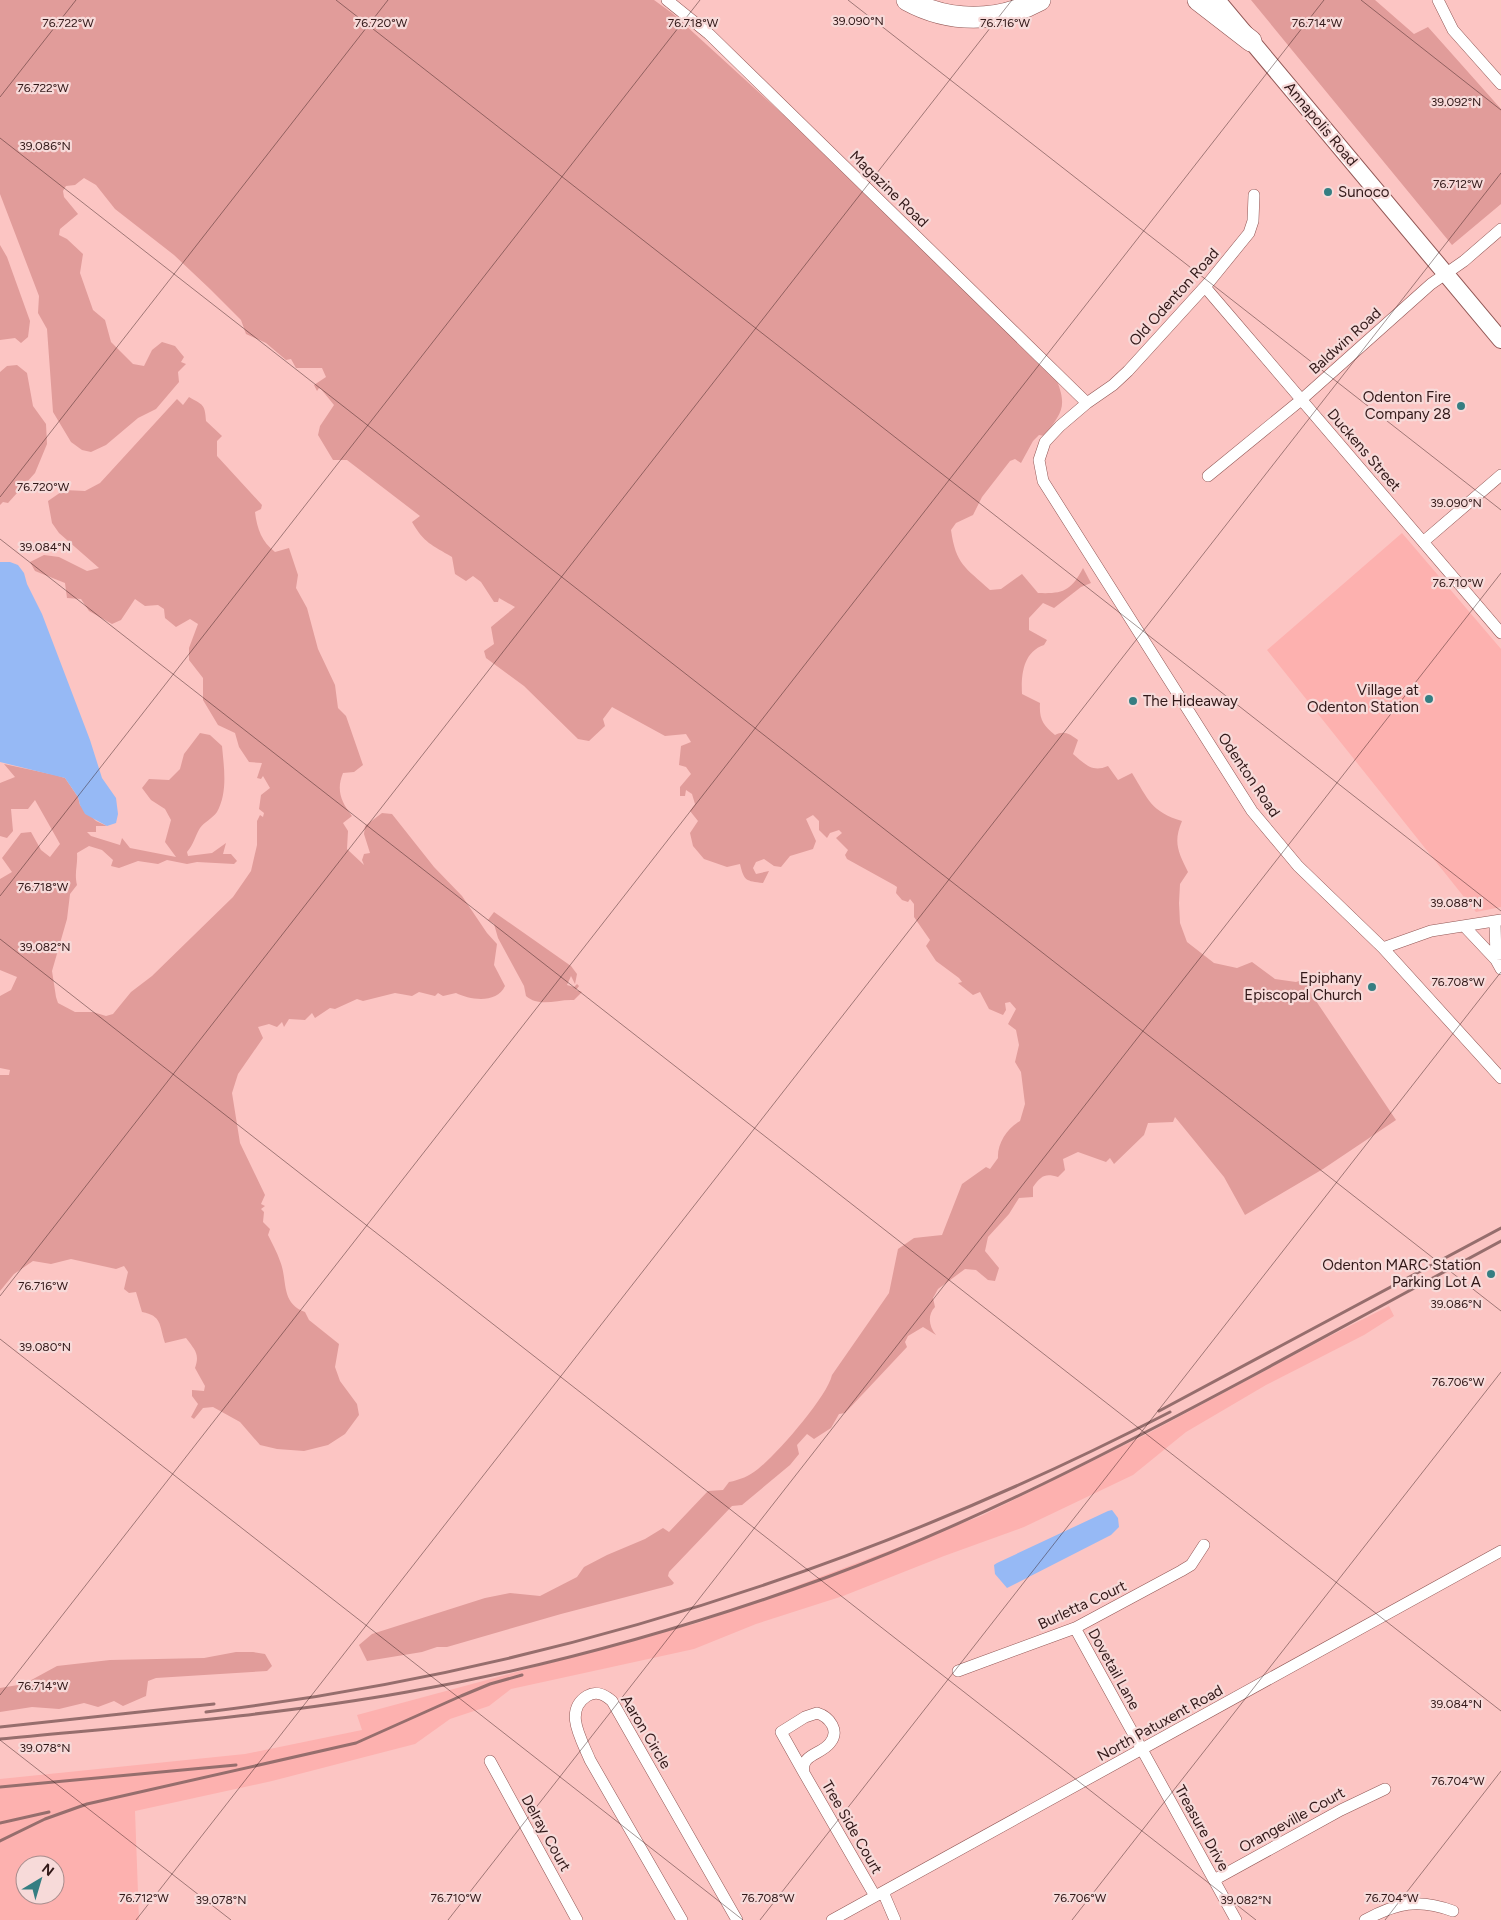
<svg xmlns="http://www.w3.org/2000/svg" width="1501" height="1920" viewBox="0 0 1501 1920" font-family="Figtree,sans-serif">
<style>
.built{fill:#fdb1af;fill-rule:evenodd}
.green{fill:#e19c9a}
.water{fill:#96b9f5}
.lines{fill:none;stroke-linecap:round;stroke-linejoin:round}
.street-casing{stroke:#915654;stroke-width:12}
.secondary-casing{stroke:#915654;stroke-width:18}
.highway-casing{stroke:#915654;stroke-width:22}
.street{stroke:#fff;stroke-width:11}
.secondary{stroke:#fff;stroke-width:16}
.highway{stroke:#fff;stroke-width:21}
.rail{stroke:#966e6d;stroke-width:3}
.ticks{fill:none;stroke:#311818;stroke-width:1;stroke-opacity:0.45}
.poi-dot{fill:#357e82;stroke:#f7dad9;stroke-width:2}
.labels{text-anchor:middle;stroke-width:4.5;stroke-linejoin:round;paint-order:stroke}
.street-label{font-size:15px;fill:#311818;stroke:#f7dad9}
.poi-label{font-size:15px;fill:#311818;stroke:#f7dad9;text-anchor:end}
.ticks-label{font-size:12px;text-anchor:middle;fill:#311818;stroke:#f7dad9;stroke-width:4.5;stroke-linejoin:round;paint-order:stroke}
</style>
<rect width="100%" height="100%" fill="#fcc5c3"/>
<path class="built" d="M1402 533 1501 649V907L1476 912 1267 650Z
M1389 1306 1394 1316 1364 1335 1266 1385 1186 1432 1133 1475 1024 1527 944 1556 843 1596 756 1624 694 1649 511 1689 489 1706 450 1719 415 1744 272 1781 135 1811 139 1920H0V1779L245 1754 362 1730 357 1715 701 1622 981 1516 1145 1435 1326 1338ZM25 1865H55V1895H25Z"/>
<path class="green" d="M0 0H654L672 13 788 119 1057 381C1068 409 1060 413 1045 436L1039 435 1033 441 1021 463 1015 459 1010 461 982 497 973 515 956 523 951 530C956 565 965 567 990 590L1001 589 1022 574 1038 593C1063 594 1071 591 1083 568L1091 583 1081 587 1054 608 1043 603 1029 618V630L1047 640 1044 645C1023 652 1021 675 1022 694L1040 703C1039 719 1043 725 1055 735 1064 730 1070 734 1078 740L1073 754C1085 764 1092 773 1108 766L1118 780 1132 773C1148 799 1151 812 1182 821 1173 842 1178 852 1188 872L1180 884 1179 903 1180 923 1187 942 1214 963 1237 968 1252 962 1275 979 1296 982 1325 972 1308 986 1298 996 1308 989 1396 1120 1323 1169 1245 1215 1224 1177 1175 1117 1173 1122 1148 1123 1144 1135 1114 1164 1110 1158 1106 1162 1078 1152 1063 1159 1065 1170 1058 1177C1045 1173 1041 1176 1033 1187V1197L1019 1198 1009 1214 988 1237 985 1251 999 1268 995 1281 988 1280 976 1270 965 1269 938 1289 933 1298 935 1307C927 1315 929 1327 936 1335L923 1327 908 1336 905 1342 907 1347 845 1413 839 1414 831 1428 814 1439 807 1434 797 1445 799 1454 790 1465 742 1505 732 1506 669 1572 668 1576 674 1583 672 1585 561 1614 447 1647H437L422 1652 367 1661 359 1645 372 1634 485 1598 510 1593 540 1596 577 1577 584 1567 607 1555 645 1539 663 1528 669 1532 708 1491 723 1490 729 1482C740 1480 749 1476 758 1469 777 1454 827 1397 832 1375L889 1293 898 1249 914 1238 942 1235 962 1184 986 1167 990 1169 998 1158C997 1144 1007 1128 1020 1121L1025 1104 1021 1072 1015 1062 1019 1045 1016 1030 1008 1024 1016 1009 1010 1002 1005 1003 1006 1010 1003 1015 989 1009 980 992 973 995 958 983 962 982 959 978 936 961 926 946 930 940 914 917V904L910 899 908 902 902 900 896 893 897 887 894 885 847 859 845 855 848 850 836 838 842 833 839 830 830 833 827 838 819 830V821L813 815 806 819 816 841 813 849 790 856 781 867 774 866 764 859 756 862 753 868 756 874 769 871 763 883C746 881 744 881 740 864L727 867 704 859 693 846 690 833 698 821 690 811 695 804 692 794 686 790 685 796H680V787L691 774 686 767 679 765 681 746 691 742 686 734 665 736 612 707 603 719 605 726 589 741 578 739 524 686 486 658 484 651 494 644 491 627 515 607 499 598 498 602H494L481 582 473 576 466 581 455 574 452 557C432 545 424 543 412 522L420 516 347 460H333L318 435 320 426 334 405 321 389 319 388 317 391 314 385 326 377 322 368H296L291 359 286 360 266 343 246 334 241 320 210 289 174 255 115 209 96 185 84 178 75 185 66 186 63 191 64 197 78 214 60 229 59 235 67 239 83 254 80 273 93 310 105 320 111 342 133 364 144 366 152 350 162 342 175 346 184 357 181 362 186 364 178 372 179 382 156 409 138 418 106 445 91 452 82 450 71 442 53 412 47 329 38 313 39 296 0 194Z
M1251 0H1375L1414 34 1428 27 1501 109V204L1452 245Z
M0 245 7 257 30 321 28 337 21 343 15 338 0 340Z
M17 365 27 373 33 406 46 424 47 444 35 473 8 503 3 502 0 505V372L7 366Z
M189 397C203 405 205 404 206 421L222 436 217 441V456L262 505 261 509 255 512C257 529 262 542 275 552L289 548 298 575 296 588 307 608 318 649 335 685 338 708 346 716 363 765 354 772 343 773C336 790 341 802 352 816L343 823 348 831 347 849 364 865 362 860 364 854 370 853 364 834 365 826 382 813 392 814 434 867 462 896 487 933 497 944 494 965 505 986C497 1004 470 1000 456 993L443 996 438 993 435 996 419 992 412 996 395 993 363 1001 357 999 335 1009 330 1008 315 1018 312 1013 305 1020 289 1019 284 1027 282 1022 277 1027 269 1024 258 1027 263 1038 238 1074 232 1093 240 1143 265 1195 261 1204 265 1206 261 1209 264 1212 263 1222 270 1229 268 1235C272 1243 277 1252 280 1261 288 1280 280 1303 305 1312L309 1320 339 1344 335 1367 340 1381 357 1404 359 1415 345 1434 328 1445 304 1451 277 1449 260 1445 240 1422 213 1407 203 1408 194 1419 191 1417 198 1404 192 1396V1390L204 1391 205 1386 195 1368C200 1354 195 1350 186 1338L165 1343C159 1324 162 1316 142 1312L136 1292 129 1293 124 1289 128 1272 124 1266 116 1269 71 1259 51 1264 33 1261 14 1274 0 1291V1075H9L10 1070 0 1068V996L11 990 17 977 0 970V879L12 872 2 858 21 833 31 832 41 850 50 857 60 844 35 800 28 809H11L13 831 7 838 0 836V783L15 777 4 764 55 775 65 778 78 797 80 805 96 821 107 826H96V832H87L91 836 120 845 122 838 130 848 176 857 165 842 171 820 165 809 151 800 142 788 149 779 169 780 180 769 184 754 200 733 210 735 222 746C224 768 228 792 217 812 212 819 204 822 200 828 195 836 194 844 187 852L188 856 212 853 226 843 223 854H231L237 861 234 864 197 862 187 864 167 860 158 864 138 861 119 868 111 866 113 860 102 850 89 846 77 853C78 865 74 873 77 885L70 894 67 919 52 971 56 997 58 1003 75 1012H93L106 1016 113 1014 131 992 152 976 233 897 251 871 257 845V821L260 815 263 817 264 813 259 809 261 795 270 788 263 776 261 779 257 778 262 763 249 762 239 747 235 733 218 725 203 700V678L189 660V648L198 624 190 619 176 627 165 618 164 609 158 605 145 606 135 599 121 620 112 624 89 611 81 599 67 598 65 583 35 571 30 562 44 555 59 557 87 571 99 568 59 533 52 523 48 501 64 490 85 491 100 483 177 399 183 405Z
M494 912 571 966 577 974 575 984 571 976 567 985 574 987 577 984 579 986 576 990 582 992 574 1000C557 999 540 1008 526 996L524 986 498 938 494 924 488 920Z
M236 1652H253L265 1654 272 1666 267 1671 156 1678 148 1681 146 1696 123 1706 114 1701 98 1707 84 1703 59 1709 32 1707 0 1712V1688L24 1684 57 1666 110 1660 204 1658Z"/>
<path class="water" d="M0 562H10L18 565 24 573 27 584 42 614 90 740 102 778 116 798 118 814 116 823 107 826 85 814 80 805 78 797 65 778 0 762Z
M1112 1510 1118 1518 1119 1527 1111 1535 1007 1588 995 1574 994 1565 997 1563 1108 1511Z"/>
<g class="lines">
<g class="street-casing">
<path id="street" d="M667 0 709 34 1087 403
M1438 0 1453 30 1501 84
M1254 195 1253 221 1249 233 1210 281 1128 371 1113 385 1087 403 1060 426 1045 442 1039 460 1043 481 1252 811 1298 866 1383 948 1501 1078
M1205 287 1501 633
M1208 476 1301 400 1431 284 1464 261 1501 229
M1423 542 1501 475
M1495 921 1496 960 1501 969
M1464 926 1496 960
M1383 948 1431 931 1501 920
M1075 1628 1236 1920
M958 1671 1075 1628 1181 1571 1191 1565 1204 1545
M490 1761 577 1920
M804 1773 781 1732 805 1717 817 1713C830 1717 840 1731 830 1743 821 1755 800 1754 804 1773L875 1896
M1214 1880 1341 1810 1385 1789
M883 1892 895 1920
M682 1920 590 1760C582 1740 563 1711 587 1696 597 1690 605 1695 612 1701L737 1920
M832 1920 1501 1551
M1365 1920C1397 1903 1418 1898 1453 1911"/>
</g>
<g class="secondary-casing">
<path id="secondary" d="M1217 0 1501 340"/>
</g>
<g class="highway-casing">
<path id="highway" d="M907 0C949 23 998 23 1040 0
M1198 0 1251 41"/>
</g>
<use href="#street" class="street"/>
<use href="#secondary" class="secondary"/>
<use href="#highway" class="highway"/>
<path class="rail" d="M1159 1411 1501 1228
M206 1712C545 1671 868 1568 1170 1412
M0 1727 214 1704
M0 1739C136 1726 273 1716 407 1692 549 1667 690 1627 825 1578 974 1523 1114 1450 1254 1375 1336 1330 1419 1286 1501 1241
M0 1787 236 1765
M0 1823 49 1812
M0 1841 45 1819 87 1804 356 1743 461 1696 490 1684 522 1675"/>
</g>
<path class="ticks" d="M336 0 1501 911M848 0 1501 510M1361 0 1501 110M0 97 76 0M0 138 1501 1311M0 497 388 0M0 539 1501 1711M0 896 700 0M0 939 1256 1920M0 1296 1012 0M0 1339 743 1920M0 1695 1324 0M0 1740 231 1920M136 1920 1501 173M448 1920 1501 573M760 1920 1501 972M1072 1920 1501 1372M1385 1920 1501 1771"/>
<g class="poi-dot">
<circle cx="1328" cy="192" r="5"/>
<circle cx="1461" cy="406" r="5"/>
<circle cx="1429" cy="699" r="5"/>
<circle cx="1133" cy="701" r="5"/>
<circle cx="1372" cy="987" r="5"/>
<circle cx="1491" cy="1274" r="5"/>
</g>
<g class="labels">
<g class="street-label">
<text transform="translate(1321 124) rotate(50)" y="5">Annapolis Road</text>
<text transform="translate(889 189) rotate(44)" y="5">Magazine Road</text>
<text transform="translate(1174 297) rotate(-48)" y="5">Old Odenton Road</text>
<text transform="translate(1345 341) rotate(-42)" y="5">Baldwin Road</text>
<text transform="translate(1364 450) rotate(49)" y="5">Duckens Street</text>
<text transform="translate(1249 775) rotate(56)" y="5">Odenton Road</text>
<text transform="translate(1082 1605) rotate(-25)" y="5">Burletta Court</text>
<text transform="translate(1114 1669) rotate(61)" y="5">Dovetail Lane</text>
<text transform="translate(1160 1723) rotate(-29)" y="5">North Patuxent Road</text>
<text transform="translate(646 1732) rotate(59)" y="5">Aaron Circle</text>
<text transform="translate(1292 1820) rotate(-29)" y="5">Orangeville Court</text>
<text transform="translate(852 1827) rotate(60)" y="5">Tree Side Court</text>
<text transform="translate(1202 1828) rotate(61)" y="5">Treasure Drive</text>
<text transform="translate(546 1833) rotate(61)" y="5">Delray Court</text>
</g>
<g class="poi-label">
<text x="1338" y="197" text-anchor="start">Sunoco</text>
<text x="1451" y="402">Odenton Fire<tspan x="1451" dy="17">Company 28</tspan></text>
<text x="1419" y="695">Village at<tspan x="1419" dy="17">Odenton Station</tspan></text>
<text x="1143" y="706" text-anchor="start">The Hideaway</text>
<text x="1362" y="983">Epiphany<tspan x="1362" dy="17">Episcopal Church</tspan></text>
<text x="1481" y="1270">Odenton MARC Station<tspan x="1481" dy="17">Parking Lot A</tspan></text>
</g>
</g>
<g class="ticks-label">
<text x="858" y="25">39.090°N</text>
<text x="68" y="27">76.722°W</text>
<text x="381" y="27">76.720°W</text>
<text x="693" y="27">76.718°W</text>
<text x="1005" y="27">76.716°W</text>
<text x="1317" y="27">76.714°W</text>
<text x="43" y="92">76.722°W</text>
<text x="1456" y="106">39.092°N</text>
<text x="45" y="150">39.086°N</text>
<text x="1458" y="188">76.712°W</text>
<text x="43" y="491">76.720°W</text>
<text x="1456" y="507">39.090°N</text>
<text x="45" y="551">39.084°N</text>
<text x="1458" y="587">76.710°W</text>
<text x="43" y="891">76.718°W</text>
<text x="1456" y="907">39.088°N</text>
<text x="45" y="951">39.082°N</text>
<text x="1458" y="986">76.708°W</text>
<text x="43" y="1290">76.716°W</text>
<text x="1456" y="1308">39.086°N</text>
<text x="45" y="1351">39.080°N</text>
<text x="1458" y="1386">76.706°W</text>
<text x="43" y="1690">76.714°W</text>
<text x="1456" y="1708">39.084°N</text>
<text x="45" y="1752">39.078°N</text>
<text x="1458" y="1785">76.704°W</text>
<text x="144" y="1902">76.712°W</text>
<text x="456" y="1902">76.710°W</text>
<text x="768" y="1902">76.708°W</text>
<text x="1080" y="1902">76.706°W</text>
<text x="1392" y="1902">76.704°W</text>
<text x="221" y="1904">39.078°N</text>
<text x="1246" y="1904">39.082°N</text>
</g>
<g transform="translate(40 1880) rotate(38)"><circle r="24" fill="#f7dad9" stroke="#a88c8c"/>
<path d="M0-4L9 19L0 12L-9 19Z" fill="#357e82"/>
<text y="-8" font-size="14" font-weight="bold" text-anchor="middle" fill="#311818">N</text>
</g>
</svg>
